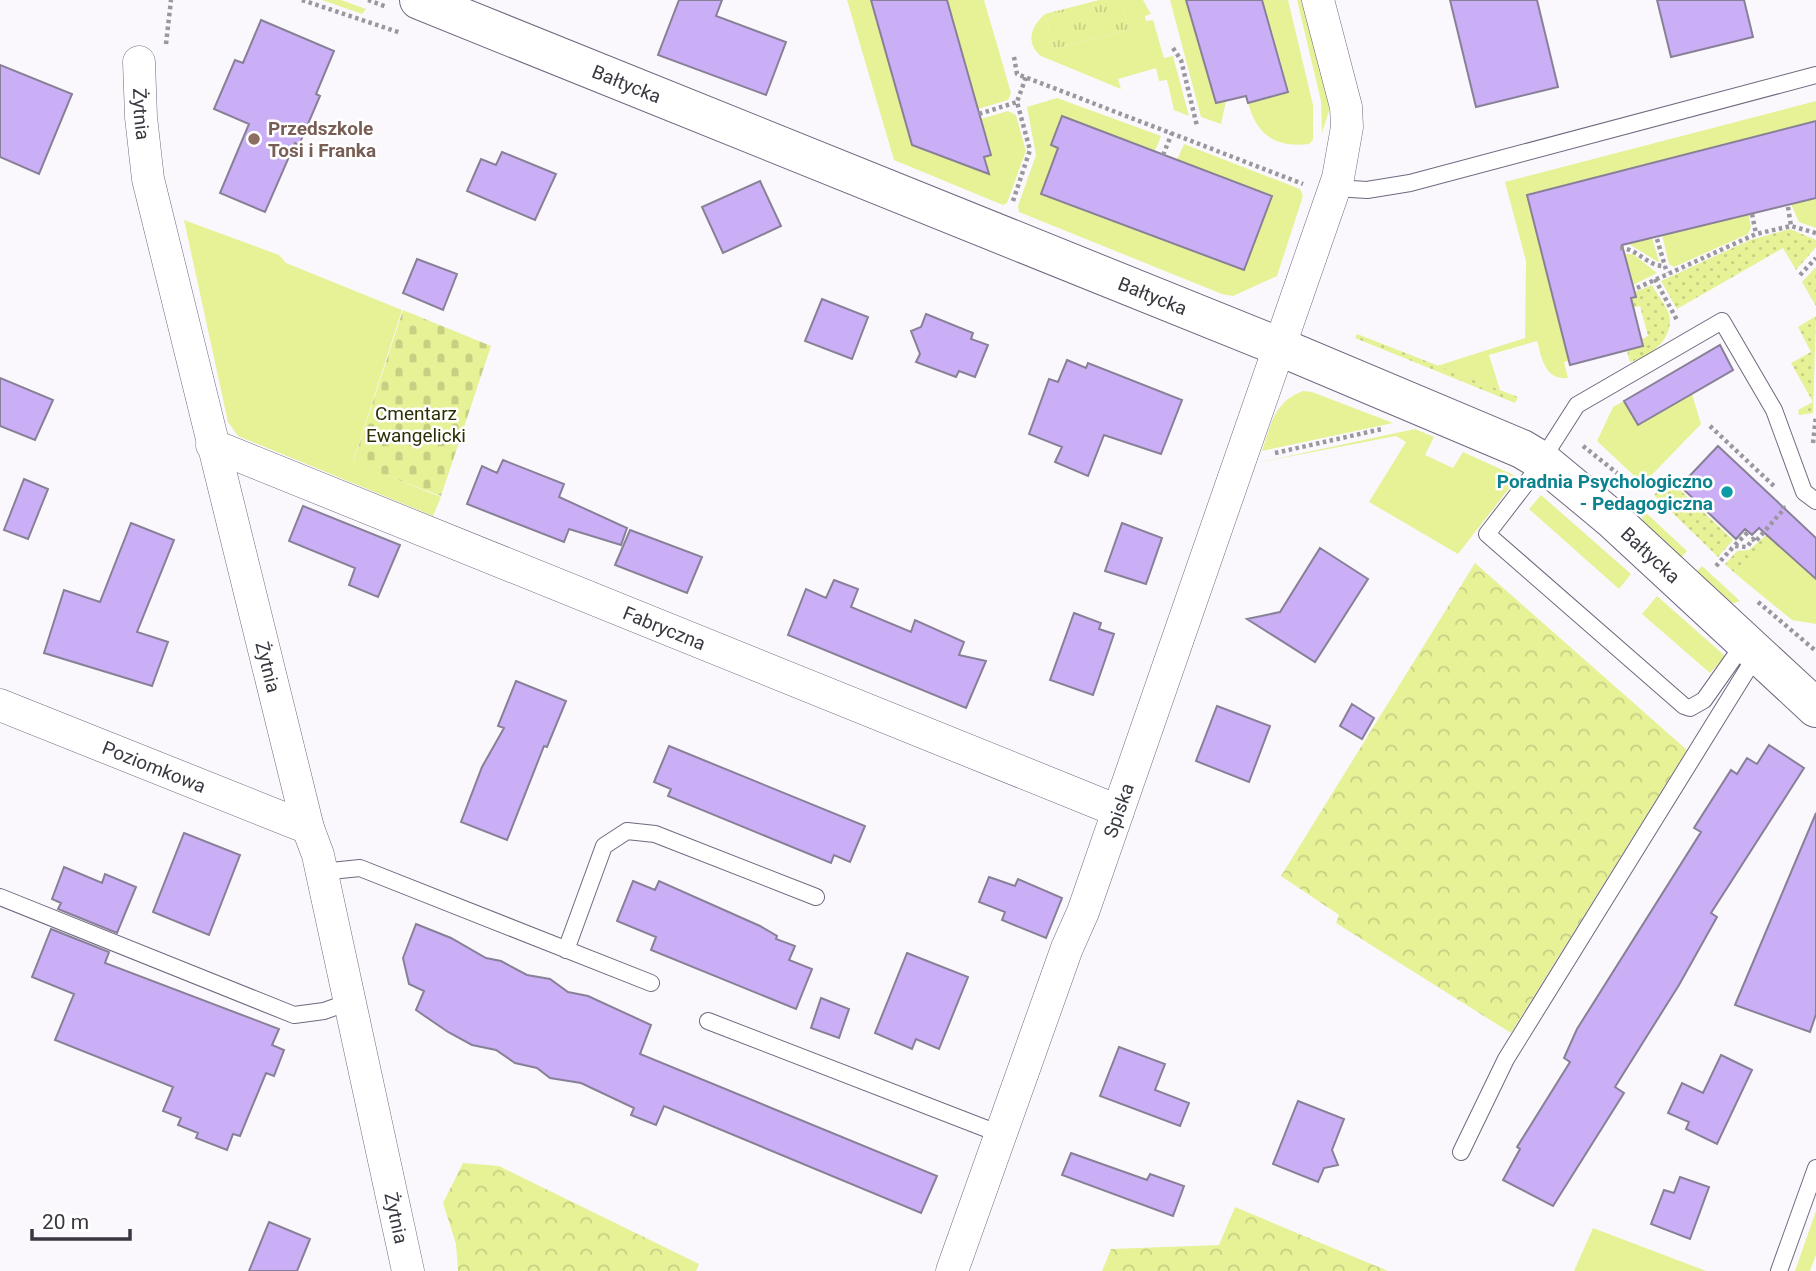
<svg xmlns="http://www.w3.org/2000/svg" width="1816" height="1271" viewBox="0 0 1816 1271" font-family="Roboto,sans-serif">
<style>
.grass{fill:#e7f196}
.forest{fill:url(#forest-crowns)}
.cemetery{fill:url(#cemetery-stones)}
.park{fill:url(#park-tufts)}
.garden{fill:url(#garden-dots)}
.building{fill:#caaff6;stroke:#888097;stroke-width:2}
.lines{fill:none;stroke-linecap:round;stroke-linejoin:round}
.lane-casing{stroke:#70687f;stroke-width:18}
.street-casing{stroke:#70687f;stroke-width:33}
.secondary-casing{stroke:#70687f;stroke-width:40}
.path{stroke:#9a979f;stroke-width:4.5;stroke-dasharray:3.5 3.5;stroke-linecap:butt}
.lane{stroke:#fff;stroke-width:16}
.street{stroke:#fff;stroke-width:32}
.secondary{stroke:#fff;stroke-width:38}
.education-dot{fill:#8d6e63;stroke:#fff;stroke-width:2.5}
.culture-dot{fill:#0f9aa8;stroke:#fff;stroke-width:2.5}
.labels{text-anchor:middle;stroke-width:5;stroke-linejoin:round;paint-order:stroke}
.street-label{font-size:19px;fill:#3b3741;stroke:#fff}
.education-label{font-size:19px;font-weight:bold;fill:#785e54;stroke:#fff;text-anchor:start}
.park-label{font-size:19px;fill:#2c3003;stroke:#fff}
.culture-label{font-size:19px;font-weight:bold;fill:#0d838f;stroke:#fff;text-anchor:end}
</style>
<defs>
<pattern id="forest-crowns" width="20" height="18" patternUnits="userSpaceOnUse" patternTransform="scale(1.75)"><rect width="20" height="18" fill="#e7f196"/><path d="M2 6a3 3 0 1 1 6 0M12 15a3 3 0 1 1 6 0" fill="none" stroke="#c7cf82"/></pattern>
<pattern id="cemetery-stones" width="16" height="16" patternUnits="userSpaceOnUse" patternTransform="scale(1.75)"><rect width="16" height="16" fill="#e7f196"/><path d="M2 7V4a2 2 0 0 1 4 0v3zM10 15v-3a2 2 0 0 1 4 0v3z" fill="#c7cf82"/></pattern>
<pattern id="park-tufts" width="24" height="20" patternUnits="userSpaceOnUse" patternTransform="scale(1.75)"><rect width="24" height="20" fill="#e7f196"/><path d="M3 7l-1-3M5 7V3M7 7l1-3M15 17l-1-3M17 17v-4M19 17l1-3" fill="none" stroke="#c7cf82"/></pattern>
<pattern id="garden-dots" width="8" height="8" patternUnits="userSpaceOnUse" patternTransform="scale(1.75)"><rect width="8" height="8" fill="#e7f196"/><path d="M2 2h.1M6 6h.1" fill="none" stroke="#c7cf82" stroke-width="1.8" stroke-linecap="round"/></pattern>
</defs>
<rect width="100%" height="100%" fill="#faf8fd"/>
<path class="grass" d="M322 0H341L366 9 362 14Z
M847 0H871L912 145 989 174 985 157 992 154 981 119 1008 111 1016 115 1026 151 1007 203 1003 205 894 160Z
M947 0H984L1011 93 1008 100 978 109Z
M1121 0H1143L1151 14 1145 16 1146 21 1153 20 1164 58 1173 56 1189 116 1174 110 1167 80 1159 81 1156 68 1118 79 1121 89 1041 56C1025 43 1031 26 1045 14L1054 49 1129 30Z
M1170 0H1186L1216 104 1226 101 1221 124 1201 117Z
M1263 0H1288L1313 105V140L1309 144C1275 148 1257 135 1248 103L1289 91Z
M1297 0H1302L1328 98 1329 111 1322 133 1321 101Z
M1057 98 1161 136 1155 151 1062 116 1051 145 1058 148 1041 194 1243 270 1272 195 1177 160 1184 144 1300 189 1303 196 1277 276 1233 296 1222 294 1019 212 1018 206 1036 155 1027 107Z
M1816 101V121L1527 194 1569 361 1564 362 1568 378C1545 380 1542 359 1537 341L1489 355 1500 390 1437 366 1525 338 1526 261 1505 182Z
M1816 198V228L1799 222 1791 204Z
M1748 213 1751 227 1748 234 1674 267 1669 264 1662 235Z
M184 220 279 255 286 263 402 310 353 462 441 497 433 516 238 436 228 422Z
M1650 231 1659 261 1658 262 1624 241Z
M1619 254H1633L1657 273 1633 285 1629 270 1623 271Z
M1303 391 1312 392 1393 423 1262 451C1271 424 1274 402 1303 391Z
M1692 394 1701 424 1643 484 1597 441 1613 407 1624 401 1639 425Z
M1415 429 1434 437 1425 455 1453 468 1463 452 1518 477 1458 554 1369 502 1406 442 1396 436 1256 463Z
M1541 495 1631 574 1619 589 1529 509Z
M1643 510 1687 551 1681 558 1642 523Z
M1768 536 1816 579V624L1792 620 1737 575Z
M1702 566 1740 601 1731 604 1696 572Z
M1657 596 1725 656 1710 673 1642 614Z
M1816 1211V1255L1810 1271H1795Z
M1593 1228 1706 1271H1574Z"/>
<path class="forest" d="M1475 563 1687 750 1511 1033 1336 923 1339 915 1281 876Z
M463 1163 499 1166 699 1264 696 1271H458L456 1244 443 1203Z
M1235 1207 1388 1271H1102L1111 1249 1219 1245Z"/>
<path class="cemetery" d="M403 310 491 346 441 496 353 463Z"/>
<path class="park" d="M1099 0H1121L1129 30 1054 49 1045 14Z"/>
<path class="garden" d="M1790 229 1816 240V247L1796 270 1783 248 1677 309 1661 281 1750 240Z
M1816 267V306L1802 282Z
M1652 285C1657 295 1670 309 1670 320 1670 343 1648 357 1630 362L1627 351 1643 347 1642 339 1648 336 1640 306 1634 307 1631 298 1636 297 1635 292Z
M1816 316 1813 413 1799 415 1798 410 1813 402 1791 363 1811 352 1798 327Z
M1357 334 1518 397 1515 403 1355 338Z
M1664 484 1677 487 1733 540 1718 557 1654 495Z
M1779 524 1737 575 1725 564 1737 551 1749 550Z"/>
<path class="building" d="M679 0H722L716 16 786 42 766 95 658 55Z
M871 0H947L991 155 984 157 989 174 912 145Z
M1186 0H1262L1288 92 1248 103 1246 96 1216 103Z
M1450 0H1537L1558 87 1476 107Z
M1657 0H1744L1753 37 1671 57Z
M261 20 334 51 316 94 320 96 299 145 295 143 265 212 220 193 249 124 214 109 235 60 243 63Z
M0 65 72 94 39 174 0 157Z
M1062 116 1272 196 1244 270 1041 194 1058 148 1051 145Z
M1816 121V198L1622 245 1636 297 1631 298 1643 346 1570 365 1527 195Z
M502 152 556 174 535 220 467 191 481 159 496 165Z
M760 181 781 226 723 253 702 207Z
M417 259 457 274 443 310 403 293Z
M822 299 868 317 852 359 805 341Z
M926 314 973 333 971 339 988 345 975 377 959 371 956 377 916 362 920 354 911 331 921 327Z
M1720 345 1733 370 1638 425 1624 401Z
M1067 360 1086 368 1088 363 1182 400 1161 454 1104 435 1088 476 1055 462 1062 447 1029 434 1049 379 1058 382Z
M0 378 53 400 35 440 0 426Z
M1718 446 1816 538V579L1759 528 1752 535 1745 529 1736 539 1680 486Z
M503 460 564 484 559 497 627 528 621 545 569 529 564 542 467 504 482 466 497 473Z
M24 479 48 489 28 539 4 530Z
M303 506 400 545 378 597 349 585 355 568 289 541Z
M131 523 174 540 137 632 168 642 152 686 44 653 64 590 100 602Z
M1122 523 1162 538 1146 584 1105 571Z
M630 530 702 557 687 593 615 565Z
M1320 548 1368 579 1315 662 1247 619 1280 612Z
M834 580 858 589 851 607 911 632 915 620 964 642 959 655 986 661 966 708 788 635 806 589 826 598Z
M1074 613 1101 623 1099 629 1114 634 1093 695 1050 680Z
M516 681 566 701 547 747 544 746 507 840 461 822 482 767 504 728 498 726Z
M1352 704 1374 718 1362 739 1340 726Z
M1217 706 1270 726 1249 782 1196 761Z
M1769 745 1804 768 1711 913 1717 917 1679 985 1615 1087 1624 1093 1553 1206 1503 1180 1520 1149 1517 1147 1570 1062 1564 1058 1577 1029 1701 832 1694 828 1731 770 1737 774 1747 758 1757 764Z
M669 746 865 826 850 862 834 855 831 863 668 796 671 789 654 782Z
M1816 813V1014L1810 1032 1735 1005Z
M184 833 240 855 209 935 153 912Z
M64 867 102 883 105 874 136 887 117 933 58 909 61 903 52 899Z
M989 877 1015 886 1018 879 1062 898 1046 938 1002 920 1005 912 979 902Z
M633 881 655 890 659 881 760 926 777 936 776 939 795 946 789 960 812 969 796 1009 651 950 656 937 617 921Z
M416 924 451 938 486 958 501 961 527 975 550 979 568 992 588 996 651 1025 640 1054 937 1176 921 1213 664 1106 656 1125 631 1115 634 1108 581 1083 550 1078 537 1068 515 1063 496 1050 472 1045 448 1032 416 1010 424 991 409 984 403 958Z
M51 929 109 952 105 963 279 1029 272 1045 284 1050 274 1076 266 1073 240 1136 233 1134 227 1150 196 1138 198 1133 178 1125 181 1118 163 1111 173 1087 55 1040 74 994 32 977Z
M907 953 968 977 939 1049 916 1039 912 1049 875 1033Z
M821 998 849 1009 839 1038 811 1028Z
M1119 1047 1165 1064 1155 1090 1189 1103 1180 1126 1100 1096Z
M1721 1055 1752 1070 1717 1144 1686 1129 1689 1122 1668 1113 1682 1083 1703 1093Z
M1298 1101 1344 1119 1332 1150 1338 1165 1324 1168 1318 1182 1273 1164Z
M1071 1153 1147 1180 1150 1174 1184 1186 1173 1216 1062 1175Z
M1680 1177 1709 1187 1690 1239 1651 1224 1664 1190 1674 1193Z
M269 1222 310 1239 297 1271H249Z"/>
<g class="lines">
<g class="lane-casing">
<path id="lane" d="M1335 188 1367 190 1410 183 1816 75
M1745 642 1704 700 1690 708 1684 706 1487 534 1531 477 1577 405 1722 321 1774 410 1804 492 1816 501
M321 872 360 868 651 983
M0 897 294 1015 324 1011 349 1002
M566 950 604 846 627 831 655 834 816 897
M708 1021 1000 1134
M1461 1152 1506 1059 1757 654
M1779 1271 1816 1168"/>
</g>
<g class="street-casing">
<g id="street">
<path id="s1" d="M139 62 141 117 148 179 308 828 318 855 408 1271"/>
<path id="s2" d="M212 445 1118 811"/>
<path id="s3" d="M0 705 308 828"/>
<path id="s4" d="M952 1271 1067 948 1083 912 1338 178 1347 127 1346 107 1318 0"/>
</g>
</g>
<g class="secondary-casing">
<g id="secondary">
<path id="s5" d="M419 0 1280 347 1522 449 1542 461 1612 519 1816 708"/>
</g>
</g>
<path class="path" d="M302 0 401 33
M368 0 387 7
M166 44 171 0
M1173 48 1181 60 1197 126
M1014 57 1017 74 1303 184
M979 114 1017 102
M1163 155 1172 133
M1013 201 1030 150 1017 102 1026 77
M1788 207 1791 226
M1752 214 1756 234
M1657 239 1667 273
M1620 248C1637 248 1648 267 1665 266
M1800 275 1816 258
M1655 279 1678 322
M1637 288 1756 234 1791 226 1816 233
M1710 426 1776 488
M1813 443 1816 416
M1583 446 1617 473
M1275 453 1382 429
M1735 545 1748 532
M1716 566 1734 546 1747 547 1753 539 1755 542 1784 509 1783 506
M1758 602 1816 651"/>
<use href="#lane" class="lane"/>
<use href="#street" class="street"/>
<use href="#secondary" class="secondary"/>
</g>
<circle class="education-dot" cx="254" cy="139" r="7"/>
<circle class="culture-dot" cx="1727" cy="492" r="7"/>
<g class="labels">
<g class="street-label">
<text dy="7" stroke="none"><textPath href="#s5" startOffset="224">Bałtycka</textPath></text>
<text dy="7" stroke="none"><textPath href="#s1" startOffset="52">Żytnia</textPath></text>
<text dy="7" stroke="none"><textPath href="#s5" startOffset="791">Bałtycka</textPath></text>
<text dy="7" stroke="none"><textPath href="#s5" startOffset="1358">Bałtycka</textPath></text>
<text dy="7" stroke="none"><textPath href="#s2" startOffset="488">Fabryczna</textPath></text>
<text dy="7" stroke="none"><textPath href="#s1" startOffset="620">Żytnia</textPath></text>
<text dy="7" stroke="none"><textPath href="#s3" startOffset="166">Poziomkowa</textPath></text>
<text dy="7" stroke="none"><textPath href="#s4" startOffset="490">Spiska</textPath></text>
<text dy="7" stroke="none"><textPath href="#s1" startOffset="1186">Żytnia</textPath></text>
</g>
<g class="education-label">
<text x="268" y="135">Przedszkole<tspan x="268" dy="22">Tosi i Franka</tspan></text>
</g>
<g class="park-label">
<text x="416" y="420">Cmentarz<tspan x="416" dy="22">Ewangelicki</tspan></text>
</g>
<g class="culture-label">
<text x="1713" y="488">Poradnia Psychologiczno<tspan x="1713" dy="22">- Pedagogiczna</tspan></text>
</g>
</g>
<path d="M32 1229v10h98v-10" fill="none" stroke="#3b3741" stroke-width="3.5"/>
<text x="42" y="1229" font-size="21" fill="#3b3741" stroke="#ffffff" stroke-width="5" paint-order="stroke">20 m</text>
</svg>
